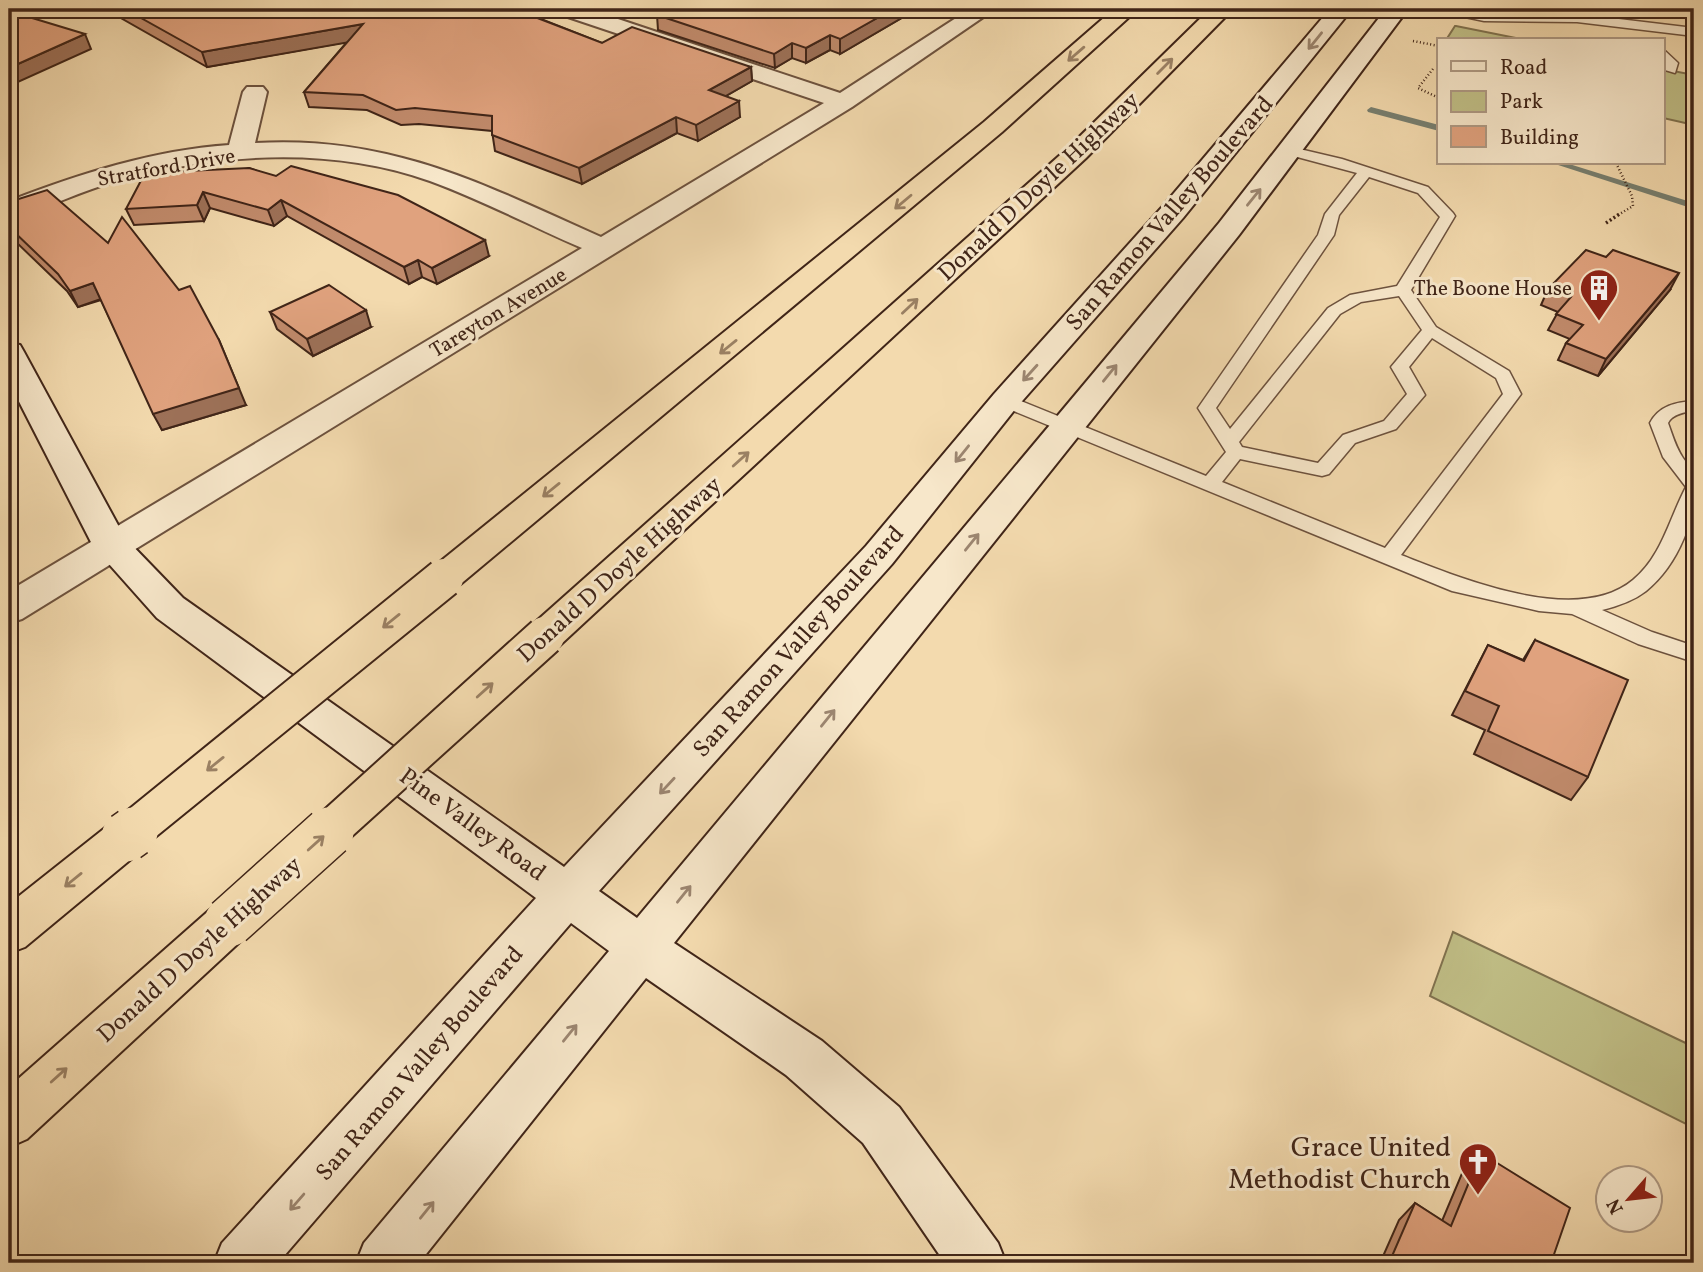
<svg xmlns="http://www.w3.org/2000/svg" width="1703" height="1272" viewBox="0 0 1703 1272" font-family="Vollkorn,serif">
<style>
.green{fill:#c0be86;stroke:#80724f;stroke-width:2}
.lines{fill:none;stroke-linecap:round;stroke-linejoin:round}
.stream{fill:#777f70;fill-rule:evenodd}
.lane-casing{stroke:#6d523e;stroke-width:3}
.street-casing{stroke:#6d523e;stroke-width:4}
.secondary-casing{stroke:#402518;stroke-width:4}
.highway-casing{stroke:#402518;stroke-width:4}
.path-far1{stroke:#402518;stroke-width:2.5;stroke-dasharray:1 2.5;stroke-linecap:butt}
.path{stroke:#402518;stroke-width:3.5;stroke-dasharray:2 2.5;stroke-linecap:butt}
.lane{fill:#f7e7ca;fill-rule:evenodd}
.street{fill:#f7e7ca;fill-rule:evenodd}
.secondary{fill:#f7e7ca;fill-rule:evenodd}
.highway{fill:#f3daae;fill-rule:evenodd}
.highway-bridge-far1-casing{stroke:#402518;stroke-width:42;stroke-linecap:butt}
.highway-bridge-casing{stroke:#402518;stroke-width:52;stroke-linecap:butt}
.highway-bridge-far1{stroke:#f3daae;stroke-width:38}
.highway-bridge{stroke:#f3daae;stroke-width:49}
.wall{fill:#c18b6c;stroke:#402518;stroke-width:2}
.shaded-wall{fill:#9d7158;stroke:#402518;stroke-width:2}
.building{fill:#e0a27e;stroke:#402518;stroke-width:2}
.oneway{stroke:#9c8671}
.oneway2{stroke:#9a8063}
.labels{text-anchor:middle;stroke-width:6;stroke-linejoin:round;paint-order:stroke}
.far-street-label{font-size:21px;fill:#402518;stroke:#f7e7ca}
.far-poi-label{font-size:21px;fill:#402518;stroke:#f7e7ca;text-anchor:end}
.street-label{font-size:24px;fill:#402518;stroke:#f7e7ca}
.near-poi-label{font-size:28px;fill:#402518;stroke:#f7e7ca;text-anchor:end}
</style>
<rect width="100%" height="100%" fill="#f3daae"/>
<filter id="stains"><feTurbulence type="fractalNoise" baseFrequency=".00286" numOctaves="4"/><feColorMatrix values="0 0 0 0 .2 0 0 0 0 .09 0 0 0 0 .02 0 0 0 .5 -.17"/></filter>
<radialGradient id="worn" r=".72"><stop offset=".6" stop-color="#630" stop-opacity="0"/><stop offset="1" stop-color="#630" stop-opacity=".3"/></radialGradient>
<path class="green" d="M1455 26H1456L1526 40H1446Z
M1663 69 1694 75V125L1663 118Z
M1453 932 1694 1047V1128L1430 996Z"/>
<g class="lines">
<path class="stream" d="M1371 107 1439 125V131L1368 112 1367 110Z
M1552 163H1566L1694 203V209Z"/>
<g class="lane-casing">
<path id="lane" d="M1427 9 1577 14 1694 28V36L1577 22 1484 21Z
M1663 49 1678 63 1675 73 1665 70Z
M1291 147 1342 159 1428 187 1453 213 1455 216 1411 290 1436 327 1509 371 1521 394 1401 555C1460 578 1577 627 1633 580 1662 556 1669 519 1686 487L1663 457 1650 423C1659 406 1676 402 1694 401V411C1685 412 1672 414 1668 423 1672 434 1676 448 1683 458 1687 464 1693 468 1694 475 1699 515 1678 565 1646 591 1633 601 1618 606 1602 610L1652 632 1694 646V662L1638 644 1572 614 1539 611 1452 591 999 405 996 401 999 397H1011L1206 476 1226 452 1198 408 1318 235 1325 214 1357 173 1286 154V148ZM1369 177 1418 193 1440 217 1397 286 1350 295 1328 308 1230 429 1216 408 1334 235 1339 215ZM1399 296 1422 330 1391 367 1407 394 1384 421 1343 435 1318 463 1242 447 1239 442 1340 314 1361 302ZM1432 338 1496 378 1503 394 1385 548 1222 482 1240 459 1322 476 1329 474 1355 443 1396 429 1425 395 1409 367Z"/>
</g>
<g class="street-casing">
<path id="street" d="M556 9H588L840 93 970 9H995L852 107 22 619 9 623V591L582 248C531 226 482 200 430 181 332 146 220 153 120 180 82 190 47 209 9 218V201C79 174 154 150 229 145L243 92 247 87H263L267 92 255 143C389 135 483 184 601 237L824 103 559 14Z"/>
</g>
<g class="secondary-casing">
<path id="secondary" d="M40 9 37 14 9 24V10Z
M1330 9H1352L1183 218 1016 408 892 564 599 891 637 918 1219 223 1386 9H1408L1239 235 674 943 822 1041 899 1107 998 1243 1006 1263H945L863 1143 786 1075 646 978 419 1263H356L364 1243 609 951 571 923 278 1263H214L222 1243 536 898 157 618 93 546 9 382V343L20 345 24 352 125 538 183 598 564 867 866 546 994 394 1163 206Z"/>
</g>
<g class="highway-casing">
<path id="highway" d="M1114 9H1138L1002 132 457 587 444 591 431 587 426 578 431 569 984 122Z
M1210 9H1233L1086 158 559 646 545 650 531 646 526 636 531 626 1068 148Z
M126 818 142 824 148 837 142 850 25 947 9 953V904L110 824Z
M229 901 245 907 252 922 245 937 27 1139 9 1147V1087L213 907Z"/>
</g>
<path class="path-far1" d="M1413 41 1439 46
M1433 69 1418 88 1439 98
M1616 163 1632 196 1633 206 1618 215"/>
<path class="path" d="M1606 223 1621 213"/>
<use href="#lane" class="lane"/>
<use href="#street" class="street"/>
<use href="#secondary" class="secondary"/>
<use href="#highway" class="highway"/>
<g class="highway-bridge-far1-casing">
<path id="highway-bridge-far1" d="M130 833 444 578
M327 833 545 636"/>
</g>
<g class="highway-bridge-casing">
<path id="highway-bridge" d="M126 837 133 832
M229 922 329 832"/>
</g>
<use href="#highway-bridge-far1" class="highway-bridge-far1"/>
<use href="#highway-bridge" class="highway-bridge"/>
</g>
<path class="wall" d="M105 9H531L523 12 602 43 751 67 752 81 726 96 740 117 698 141 677 133 582 184 495 151 492 131 419 124 401 125 367 110 309 107 304 92 347 42 207 67Z
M669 9H917L840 54 830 50 806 63 792 58 775 68 658 30 657 15Z
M249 168 489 256 437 284 422 277 409 284 287 216 274 226 210 208 204 221 134 225 126 209Z
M9 202 246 405 162 430 101 300 78 307 67 291 16 242 9 229Z
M1548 289 1670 290 1598 376 1558 360 1566 343 1570 339 1548 330 1558 312 1541 305Z
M270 312 371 327 313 356 277 329Z
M1535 640 1588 777 1571 800 1474 754 1485 730 1452 715 1488 645 1523 660Z
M1481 1153 1551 1263H1380L1399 1220 1415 1203 1442 1221 1463 1171Z"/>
<path class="shaded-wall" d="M505 9H531L507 19Z
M893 9H917L840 54V39Z
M363 24 367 39 207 67 202 52Z
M85 34 91 49 9 86V68Z
M830 35V50L806 63V48Z
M792 43V58L775 68 774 54Z
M751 67 752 81 710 105 709 90Z
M739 101 740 117 698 141 696 125Z
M676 117 677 133 582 184 579 168Z
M9 150 12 161 9 162Z
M9 179 17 195 9 200Z
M203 192 210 208 204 221 197 205Z
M281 200 287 216 274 226 268 210Z
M485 240 489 256 437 284 432 268Z
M418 260 422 277 409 284 404 267Z
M1679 273 1670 290 1598 376 1606 359Z
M93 283 101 299 78 307 70 291Z
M366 310 371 327 313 356 307 339Z
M219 340 246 405 162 430 153 414Z"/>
<path class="building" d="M125 9H514L602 43 632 27 751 67 709 90 739 101 696 125 676 117 579 168 492 135V116L415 108 396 110 363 95 304 92 363 24 202 52Z
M669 9H893L840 39 830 35 806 48 792 43 774 54 657 15Z
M9 11 85 34 9 68Z
M291 166 398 195 485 240 432 268 418 260 404 267 281 200 268 210 203 192 197 205 126 209 145 173 249 168 276 176Z
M47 190 108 243 122 217 179 290 190 286 219 340 239 388 153 414 93 283 70 291 58 274 9 227V225L12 223 9 220V202Z
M1586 250 1606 257 1613 250 1679 273 1606 359 1566 343 1583 325 1556 314 1571 297 1548 289Z
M329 285 366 310 307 339 270 312Z
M1535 640 1628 680 1588 777 1488 731 1499 706 1465 691 1488 645 1524 661Z
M1481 1153 1570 1208 1551 1263H1389L1415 1203 1451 1226Z"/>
<defs><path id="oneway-shaft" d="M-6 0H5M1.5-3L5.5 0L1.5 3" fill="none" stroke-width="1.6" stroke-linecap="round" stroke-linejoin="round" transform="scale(1.75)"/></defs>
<g class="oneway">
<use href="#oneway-shaft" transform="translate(1315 41) rotate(129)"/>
<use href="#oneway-shaft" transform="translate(1254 197) rotate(-51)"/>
<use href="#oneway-shaft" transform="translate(1030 373) rotate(132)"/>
<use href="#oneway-shaft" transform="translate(1110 373) rotate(-51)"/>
<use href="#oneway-shaft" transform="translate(962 454) rotate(129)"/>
<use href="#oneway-shaft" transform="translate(972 542) rotate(-51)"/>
<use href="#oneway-shaft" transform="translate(828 718) rotate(-51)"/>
<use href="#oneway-shaft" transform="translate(667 786) rotate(133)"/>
<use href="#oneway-shaft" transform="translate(684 894) rotate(-51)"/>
<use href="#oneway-shaft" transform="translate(570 1033) rotate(-51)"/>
<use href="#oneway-shaft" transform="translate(297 1202) rotate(131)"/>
<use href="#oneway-shaft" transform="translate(427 1210) rotate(-51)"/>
</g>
<g class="oneway2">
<use href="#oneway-shaft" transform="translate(1076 54) rotate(139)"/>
<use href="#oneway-shaft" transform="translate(1165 66) rotate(-45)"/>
<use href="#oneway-shaft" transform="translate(903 202) rotate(140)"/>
<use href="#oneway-shaft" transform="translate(910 306) rotate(-43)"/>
<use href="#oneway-shaft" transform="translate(728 347) rotate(141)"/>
<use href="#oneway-shaft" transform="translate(741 459) rotate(-42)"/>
<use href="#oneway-shaft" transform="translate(551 490) rotate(141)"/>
<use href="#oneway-shaft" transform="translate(391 621) rotate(141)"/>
<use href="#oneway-shaft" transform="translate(485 690) rotate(-42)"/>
<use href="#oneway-shaft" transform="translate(215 764) rotate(141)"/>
<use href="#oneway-shaft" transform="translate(316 843) rotate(-42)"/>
<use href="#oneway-shaft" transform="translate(73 880) rotate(141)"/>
<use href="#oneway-shaft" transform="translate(59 1075) rotate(-42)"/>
</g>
<defs>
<g id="building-pin" transform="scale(2.0125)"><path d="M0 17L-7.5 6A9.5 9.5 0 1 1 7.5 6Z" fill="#8f2418" stroke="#f7e7ca"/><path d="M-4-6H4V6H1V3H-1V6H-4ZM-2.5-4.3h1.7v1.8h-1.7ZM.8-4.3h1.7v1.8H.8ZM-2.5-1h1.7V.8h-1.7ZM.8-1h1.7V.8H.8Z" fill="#fff"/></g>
<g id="church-pin" transform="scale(2.0125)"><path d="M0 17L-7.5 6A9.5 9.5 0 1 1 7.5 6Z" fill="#8f2418" stroke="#f7e7ca"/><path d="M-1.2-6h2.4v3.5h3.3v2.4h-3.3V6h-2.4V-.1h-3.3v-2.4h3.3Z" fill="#fff"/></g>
</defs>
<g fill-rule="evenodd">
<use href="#building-pin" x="1599" y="288"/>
<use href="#church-pin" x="1478" y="1162"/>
</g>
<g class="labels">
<g class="far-street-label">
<text transform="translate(166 167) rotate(-10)" y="7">Stratford Drive</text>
<text transform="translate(498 312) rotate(-31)" y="7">Tareyton Avenue</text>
</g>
<g class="far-poi-label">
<text x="1572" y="295">The Boone House</text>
</g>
<g class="street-label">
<text transform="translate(1038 186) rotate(-43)" y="8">Donald D Doyle Highway</text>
<text transform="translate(1169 213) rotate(-49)" y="8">San Ramon Valley Boulevard</text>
<text transform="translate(619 569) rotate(-42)" y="8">Donald D Doyle Highway</text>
<text transform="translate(798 641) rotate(-48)" y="8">San Ramon Valley Boulevard</text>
<text transform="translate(473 824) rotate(36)" y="8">Pine Valley Road</text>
<text transform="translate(199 949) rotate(-42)" y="8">Donald D Doyle Highway</text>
<text transform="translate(419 1063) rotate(-49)" y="8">San Ramon Valley Boulevard</text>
</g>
<g class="near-poi-label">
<text x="1451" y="1156">Grace United<tspan x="1451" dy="32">Methodist Church</tspan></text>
</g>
</g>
<rect width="1703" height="1272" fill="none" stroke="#f3daae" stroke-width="35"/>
<rect x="10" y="10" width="1682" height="1251" fill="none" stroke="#402518" stroke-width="3.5"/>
<rect x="18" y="18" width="1668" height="1237" fill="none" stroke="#402518" stroke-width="2"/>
<rect x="1437" y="38" width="228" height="126" fill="#f7e7ca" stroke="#ae9983" stroke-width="2"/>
<rect x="1451" y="61" width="35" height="10" fill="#f7e7ca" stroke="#ae9983" stroke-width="2"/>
<text x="1500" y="74" font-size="21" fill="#402518">Road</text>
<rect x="1451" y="91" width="35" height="21" fill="#c0be86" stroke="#ae9983" stroke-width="2"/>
<text x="1500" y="108" font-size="21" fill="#402518">Park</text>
<rect x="1451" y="126" width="35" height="21" fill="#e0a27e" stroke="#ae9983" stroke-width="2"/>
<text x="1500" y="144" font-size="21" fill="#402518">Building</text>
<g transform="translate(1629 1199) rotate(242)"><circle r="33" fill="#f7e7ca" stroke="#ae9983" stroke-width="2"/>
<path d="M0-5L12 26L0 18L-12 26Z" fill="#8f2418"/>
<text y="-10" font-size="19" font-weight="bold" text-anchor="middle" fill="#402518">N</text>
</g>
<rect width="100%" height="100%" filter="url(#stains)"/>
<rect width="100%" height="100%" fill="url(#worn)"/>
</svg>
